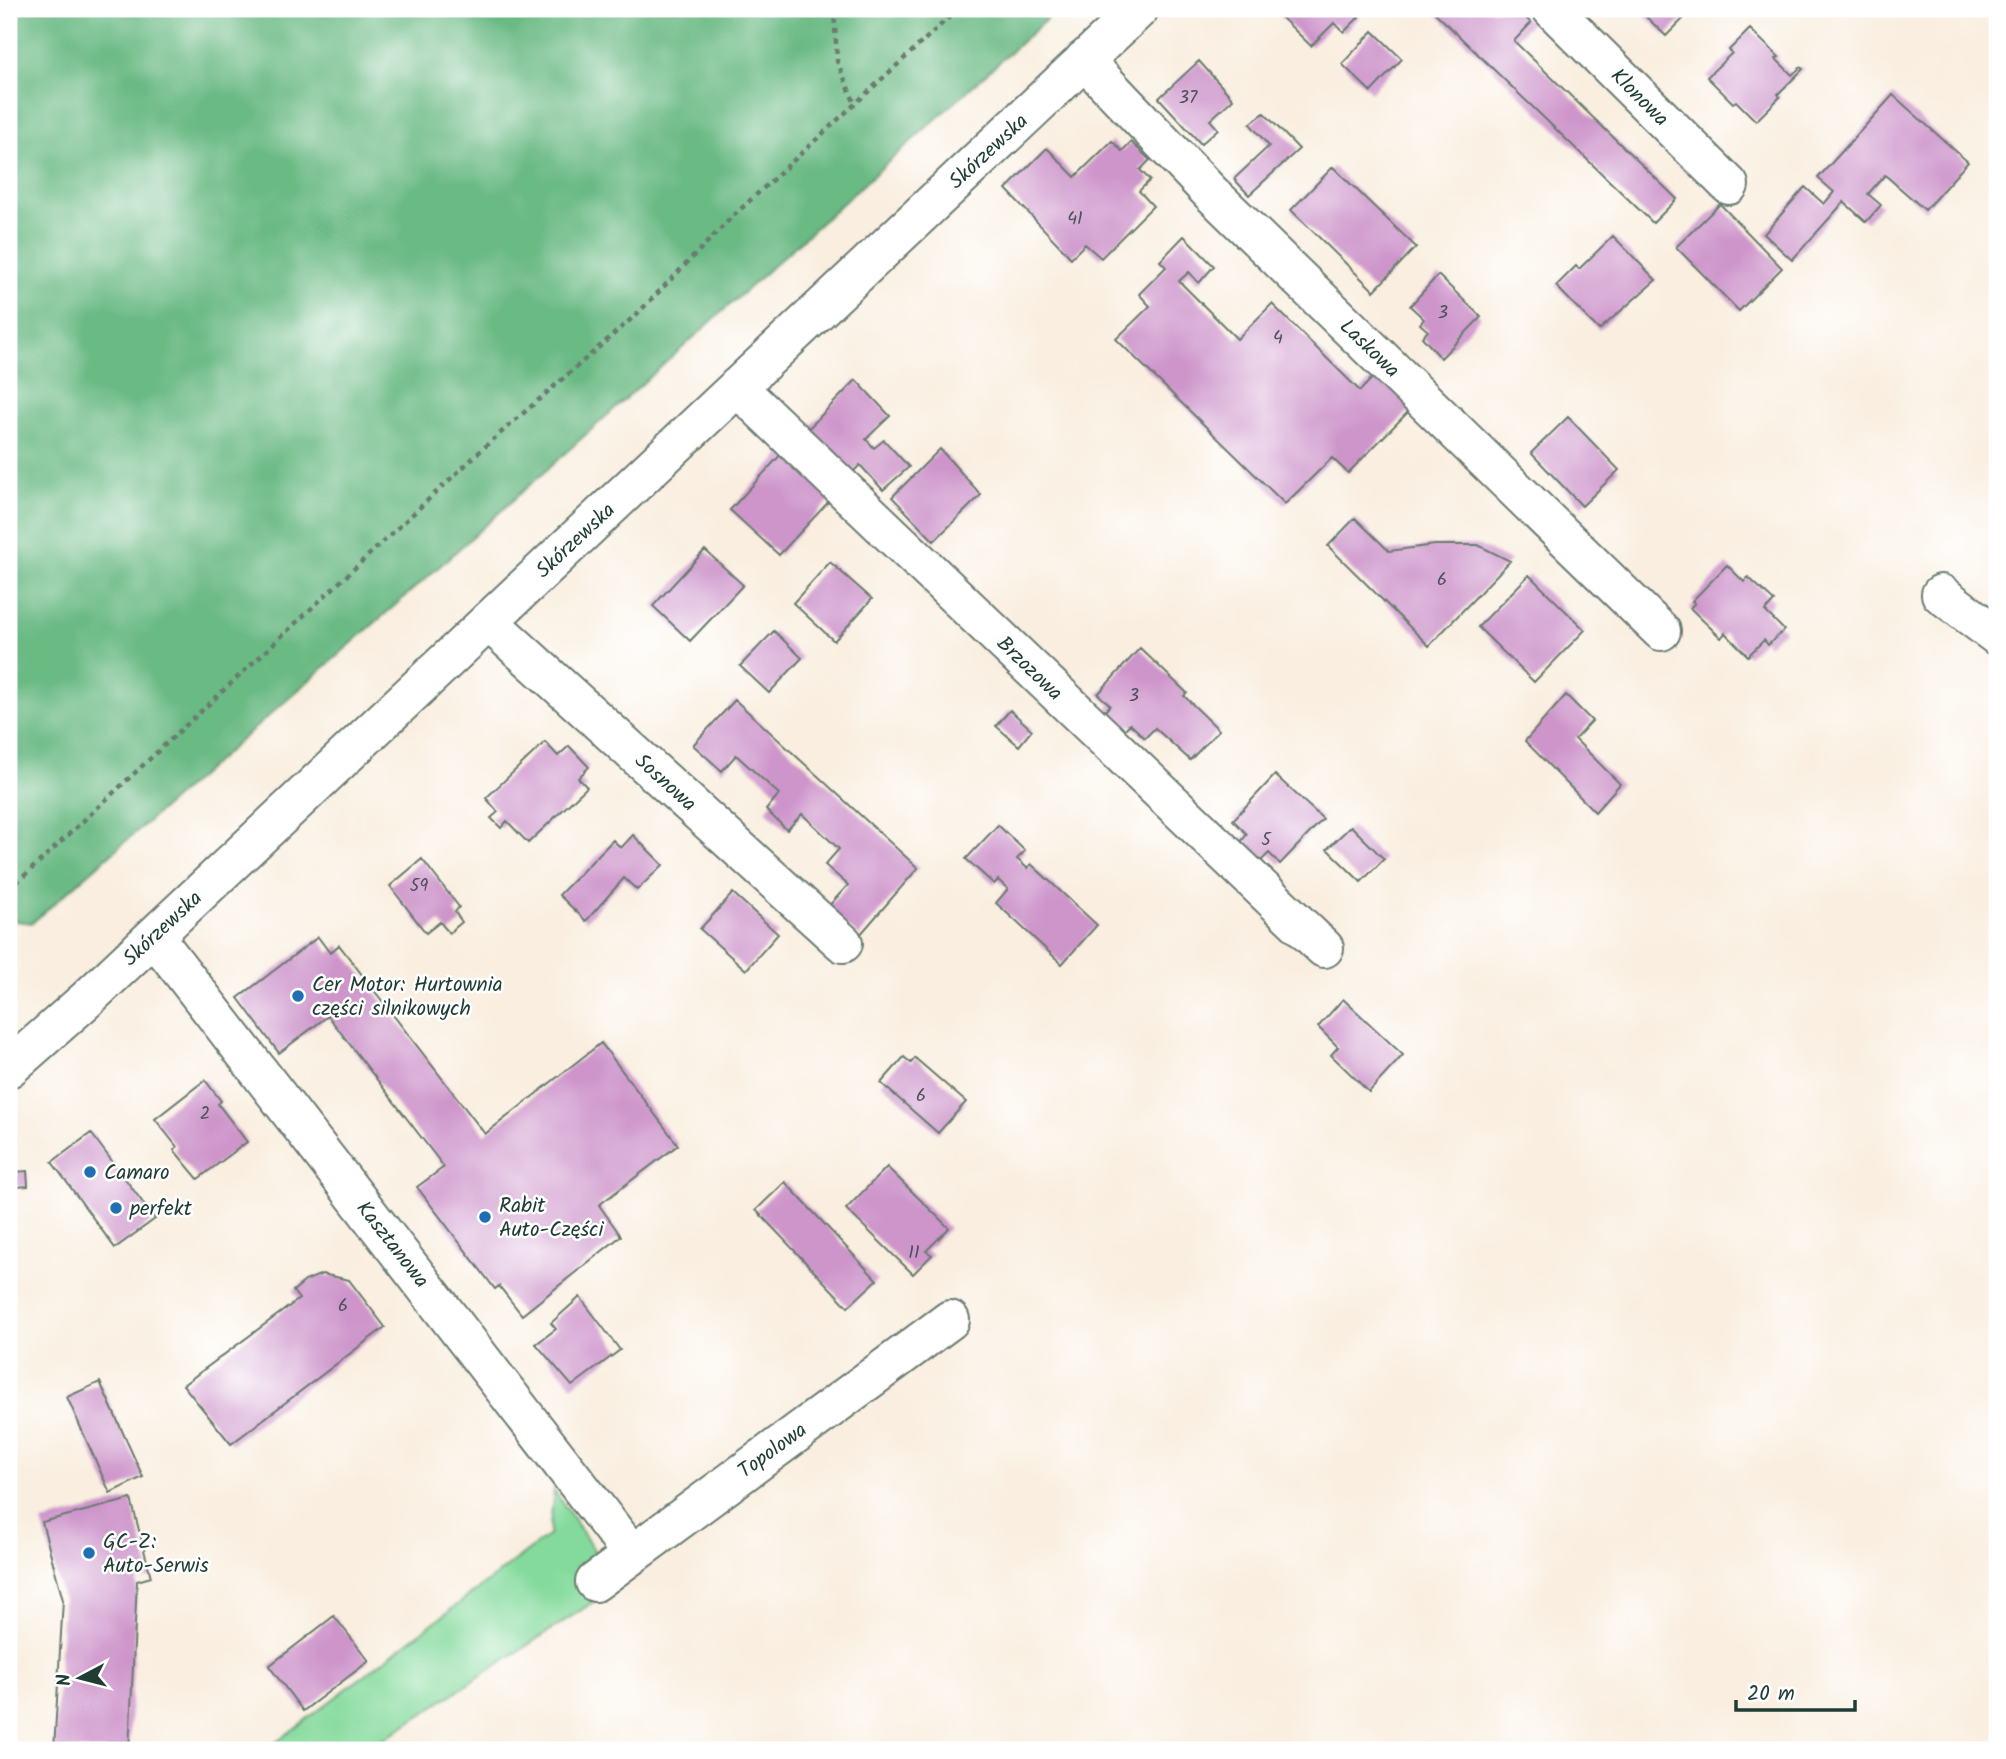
<svg xmlns="http://www.w3.org/2000/svg" width="2006" height="1759" viewBox="0 0 2006 1759" font-family="Kalam,sans-serif">
<style>
.green{fill:#84da9c;stroke:#528c68;stroke-width:2}
.forest{fill:#6bba84;stroke:#457c5c;stroke-width:2}
.building{fill:#ce95cb}
.lines{fill:none;stroke-linecap:round;stroke-linejoin:round}
.minor-casing{stroke:#6b7b70;stroke-width:42}
.path{stroke:#6b7b70;stroke-width:4.5;stroke-dasharray:5 5;stroke-linecap:butt}
.minor{stroke:#fff;stroke-width:38}
.poi-dot{fill:#1f6fb2;stroke:#fff;stroke-width:2.5}
.labels{text-anchor:middle;stroke-width:5;stroke-linejoin:round;paint-order:stroke}
.number-label{font-size:18px;fill:#4b535a}
.street-label{font-size:21px;fill:#1f3d34;stroke:#fff}
.poi-label{font-size:21px;fill:#1f3d34;stroke:#fff;text-anchor:start}
</style>
<rect width="100%" height="100%" fill="#fff"/>
<filter id="ink" filterUnits="userSpaceOnUse"><feTurbulence type="fractalNoise" baseFrequency=".0143" numOctaves="2"/><feDisplacementMap in="SourceGraphic" scale="14" xChannelSelector="R" yChannelSelector="G"/><feConvolveMatrix kernelMatrix="1 2 1 2 8 2 1 2 1" color-interpolation-filters="sRGB"/></filter>
<filter id="wash" filterUnits="userSpaceOnUse"><feTurbulence type="fractalNoise" baseFrequency=".00686" numOctaves="4" result="noise"/><feDisplacementMap in="SourceGraphic" scale="28" xChannelSelector="R" yChannelSelector="G"/><feGaussianBlur stdDeviation="1.57" result="paint"/><feColorMatrix in="noise" values="0 0 0 0 0 0 0 0 0 0 0 0 0 0 0 0 0 1.4 0 .05"/><feComposite in="paint" operator="in"/></filter>
<g filter="url(#wash)">
<rect width="100%" height="100%" fill="#f9eedf"/>
<path class="green" d="M554 1490 618 1586 367 1750H266L549 1535Z"/>
<path class="forest" d="M9 9H1058L441 565 32 923 9 920Z"/>
<g id="blocks">
<path class="building" d="M1273 9H1350L1359 17 1344 32 1334 23 1311 46Z
M1431 9H1517L1531 23 1514 41 1677 199 1653 223Z
M1638 9H1693L1666 36Z
M1750 29 1779 57 1776 59 1792 75 1801 67 1803 69 1778 94 1780 97 1756 121 1736 101 1733 103 1707 77 1732 53 1729 50Z
M1373 31 1402 59 1371 92 1342 64Z
M1199 61 1233 99 1210 120 1218 129 1201 144 1159 98Z
M1893 95 1968 162 1925 210 1885 175 1868 194 1881 205 1866 222 1844 202 1792 260 1764 234 1805 187 1824 204 1834 192 1818 178Z
M1264 113 1299 149 1249 195 1234 179 1269 146 1250 124Z
M1112 141 1122 151 1131 142 1150 160 1140 170 1150 180 1139 191 1153 206 1101 258 1085 244 1071 258 1006 189 1047 148 1075 177Z
M1333 167 1416 247 1374 291 1291 210Z
M1720 204 1782 268 1739 311 1676 247Z
M1184 236 1214 266 1199 283 1189 272 1179 281 1237 339 1272 304 1360 391 1377 373 1412 408 1348 473 1332 458 1285 504 1116 339 1150 306 1139 294 1166 267 1160 261Z
M1613 236 1656 280 1599 330 1556 286 1576 266 1579 269Z
M1438 275 1481 317 1441 358 1422 337 1428 331 1420 324 1424 319 1410 306Z
M856 380 890 416 866 439 874 448 884 440 909 467 883 490 860 465 852 473 804 433Z
M1568 417 1619 470 1582 506 1531 453Z
M940 449 981 495 934 541 892 497Z
M784 451 833 497 779 555 730 510Z
M1355 518 1389 551 1435 545H1478L1510 561 1429 646 1328 546Z
M705 550 743 585 690 641 653 606Z
M830 562 872 599 834 641 793 603Z
M1727 565 1744 582 1748 577 1774 601 1765 611 1784 630 1768 645 1764 640 1748 656 1725 633 1721 638 1690 608 1695 603 1692 601Z
M1529 575 1585 630 1534 682 1478 627Z
M774 631 802 658 769 693 740 666Z
M1140 648 1187 693 1184 696 1219 730 1190 760 1155 728 1145 738 1130 724 1122 732 1103 714 1110 705 1098 694Z
M1566 695 1592 721 1575 739 1620 784 1595 812 1525 741Z
M735 700 918 868 859 936 826 909 848 885 825 865 839 849 802 814 787 830 766 810 779 794 736 755 722 771 693 745Z
M1010 710 1032 730 1019 746 996 726Z
M545 742 558 756 569 746 589 767 578 778 587 787 528 843 507 821 501 828 491 818 498 812 486 798Z
M1275 775 1323 819 1280 864 1269 853 1261 861 1241 842 1247 834 1233 820Z
M998 825 1025 851 1017 859 1027 868 1031 864 1097 925 1062 964 996 903 1008 889 998 880 994 884 966 859Z
M1351 826 1384 859 1361 882 1327 849Z
M633 835 663 865 637 890 624 878 586 921 559 895 613 840 621 848Z
M422 859 459 907 455 912 462 922 449 933 440 922 426 933 390 886Z
M733 893 778 934 746 970 700 929Z
M318 937 330 953 339 945 485 1134 601 1043 678 1145 599 1205 621 1236 522 1315 499 1286 495 1289 417 1187 444 1167 328 1016 279 1053 238 998Z
M1343 999 1403 1055 1369 1092 1331 1055 1338 1047 1318 1027Z
M904 1057 911 1063 915 1058 966 1102 938 1133 881 1083Z
M205 1080 221 1101 218 1104 247 1142 198 1179 174 1150 177 1147 155 1119Z
M91 1133 155 1219 115 1248 52 1162Z
M887 1167 949 1228 926 1251 932 1255 913 1274 846 1209Z
M27 1171 28 1186 17 1187 16 1172Z
M785 1182 877 1280 848 1307 756 1210Z
M322 1274 349 1280 385 1327 231 1444 183 1385 299 1299 293 1291 305 1281Z
M580 1297 620 1350 572 1386 536 1344 556 1329 551 1323Z
M100 1382 143 1477 110 1493 67 1397Z
M131 1499 151 1577 137 1581 129 1750H54L63 1600 42 1522Z
M334 1616 369 1661 303 1711 269 1666Z"/>
</g>
</g>
<g filter="url(#ink)">
<use href="#blocks" fill-opacity="0" stroke="#6b7b70" stroke-width="2"/>
<g class="lines">
<g class="minor-casing">
<path id="minor" d="M1552 9 1729 185
M1084 60 1210 192 1661 631
M737 387 1324 948
M1941 594 1997 636
M489 622 843 943
M154 936 631 1553
M9 1068 86 1000 1139 9
M595 1582 950 1320"/>
</g>
<path class="path" d="M834 9 837 61 855 104
M9 890 488 444 638 313 731 218 958 9"/>
<use href="#minor" class="minor"/>
</g>
</g>
<g class="poi-dot">
<circle cx="298" cy="996" r="7"/>
<circle cx="90" cy="1172" r="7"/>
<circle cx="116" cy="1208" r="7"/>
<circle cx="485" cy="1217" r="7"/>
<circle cx="89" cy="1553" r="7"/>
</g>
<g class="labels">
<g class="number-label">
<text x="1188" y="103">37</text>
<text x="1075" y="224">41</text>
<text x="1443" y="318">3</text>
<text x="1278" y="343">4</text>
<text x="1442" y="585">6</text>
<text x="1134" y="701">3</text>
<text x="1266" y="845">5</text>
<text x="419" y="891">59</text>
<text x="921" y="1101">6</text>
<text x="205" y="1119">2</text>
<text x="914" y="1258">11</text>
<text x="343" y="1311">6</text>
</g>
<g class="street-label">
<text transform="translate(1640 97) rotate(45)" y="7">Klonowa</text>
<text transform="translate(988 151) rotate(-43)" y="7">Skórzewska</text>
<text transform="translate(1370 348) rotate(44)" y="7">Laskowa</text>
<text transform="translate(575 540) rotate(-43)" y="7">Skórzewska</text>
<text transform="translate(1030 668) rotate(44)" y="7">Brzozowa</text>
<text transform="translate(666 782) rotate(42)" y="7">Sosnowa</text>
<text transform="translate(162 928) rotate(-43)" y="7">Skórzewska</text>
<text transform="translate(393 1244) rotate(52)" y="7">Kasztanowa</text>
<text transform="translate(772 1450) rotate(-36)" y="7">Topolowa</text>
</g>
<g class="poi-label">
<text x="312" y="991">Cer Motor: Hurtownia<tspan x="312" dy="24">części silnikowych</tspan></text>
<text x="104" y="1179">Camaro</text>
<text x="499" y="1212">Rabit<tspan x="499" dy="24">Auto-Części</tspan></text>
<text x="130" y="1215">perfekt</text>
<text x="103" y="1548">GC-Z:<tspan x="103" dy="24">Auto-Serwis</tspan></text>
</g>
</g>
<rect width="2006" height="1759" fill="none" stroke="#fff" stroke-width="35"/>
<g transform="translate(80 1678) rotate(263)" stroke="#ffffff" stroke-width="5" paint-order="stroke">
<path d="M0-5L12 26L0 18L-12 26Z" fill="#1f3d34"/>
<text y="-10" font-size="19" font-weight="bold" text-anchor="middle" fill="#1f3d34">N</text>
</g>
<path d="M1736 1700v10h119v-10" fill="none" stroke="#1f3d34" stroke-width="3.5"/>
<text x="1747" y="1700" font-size="21" fill="#1f3d34" stroke="#ffffff" stroke-width="5" paint-order="stroke">20 m</text>
</svg>
